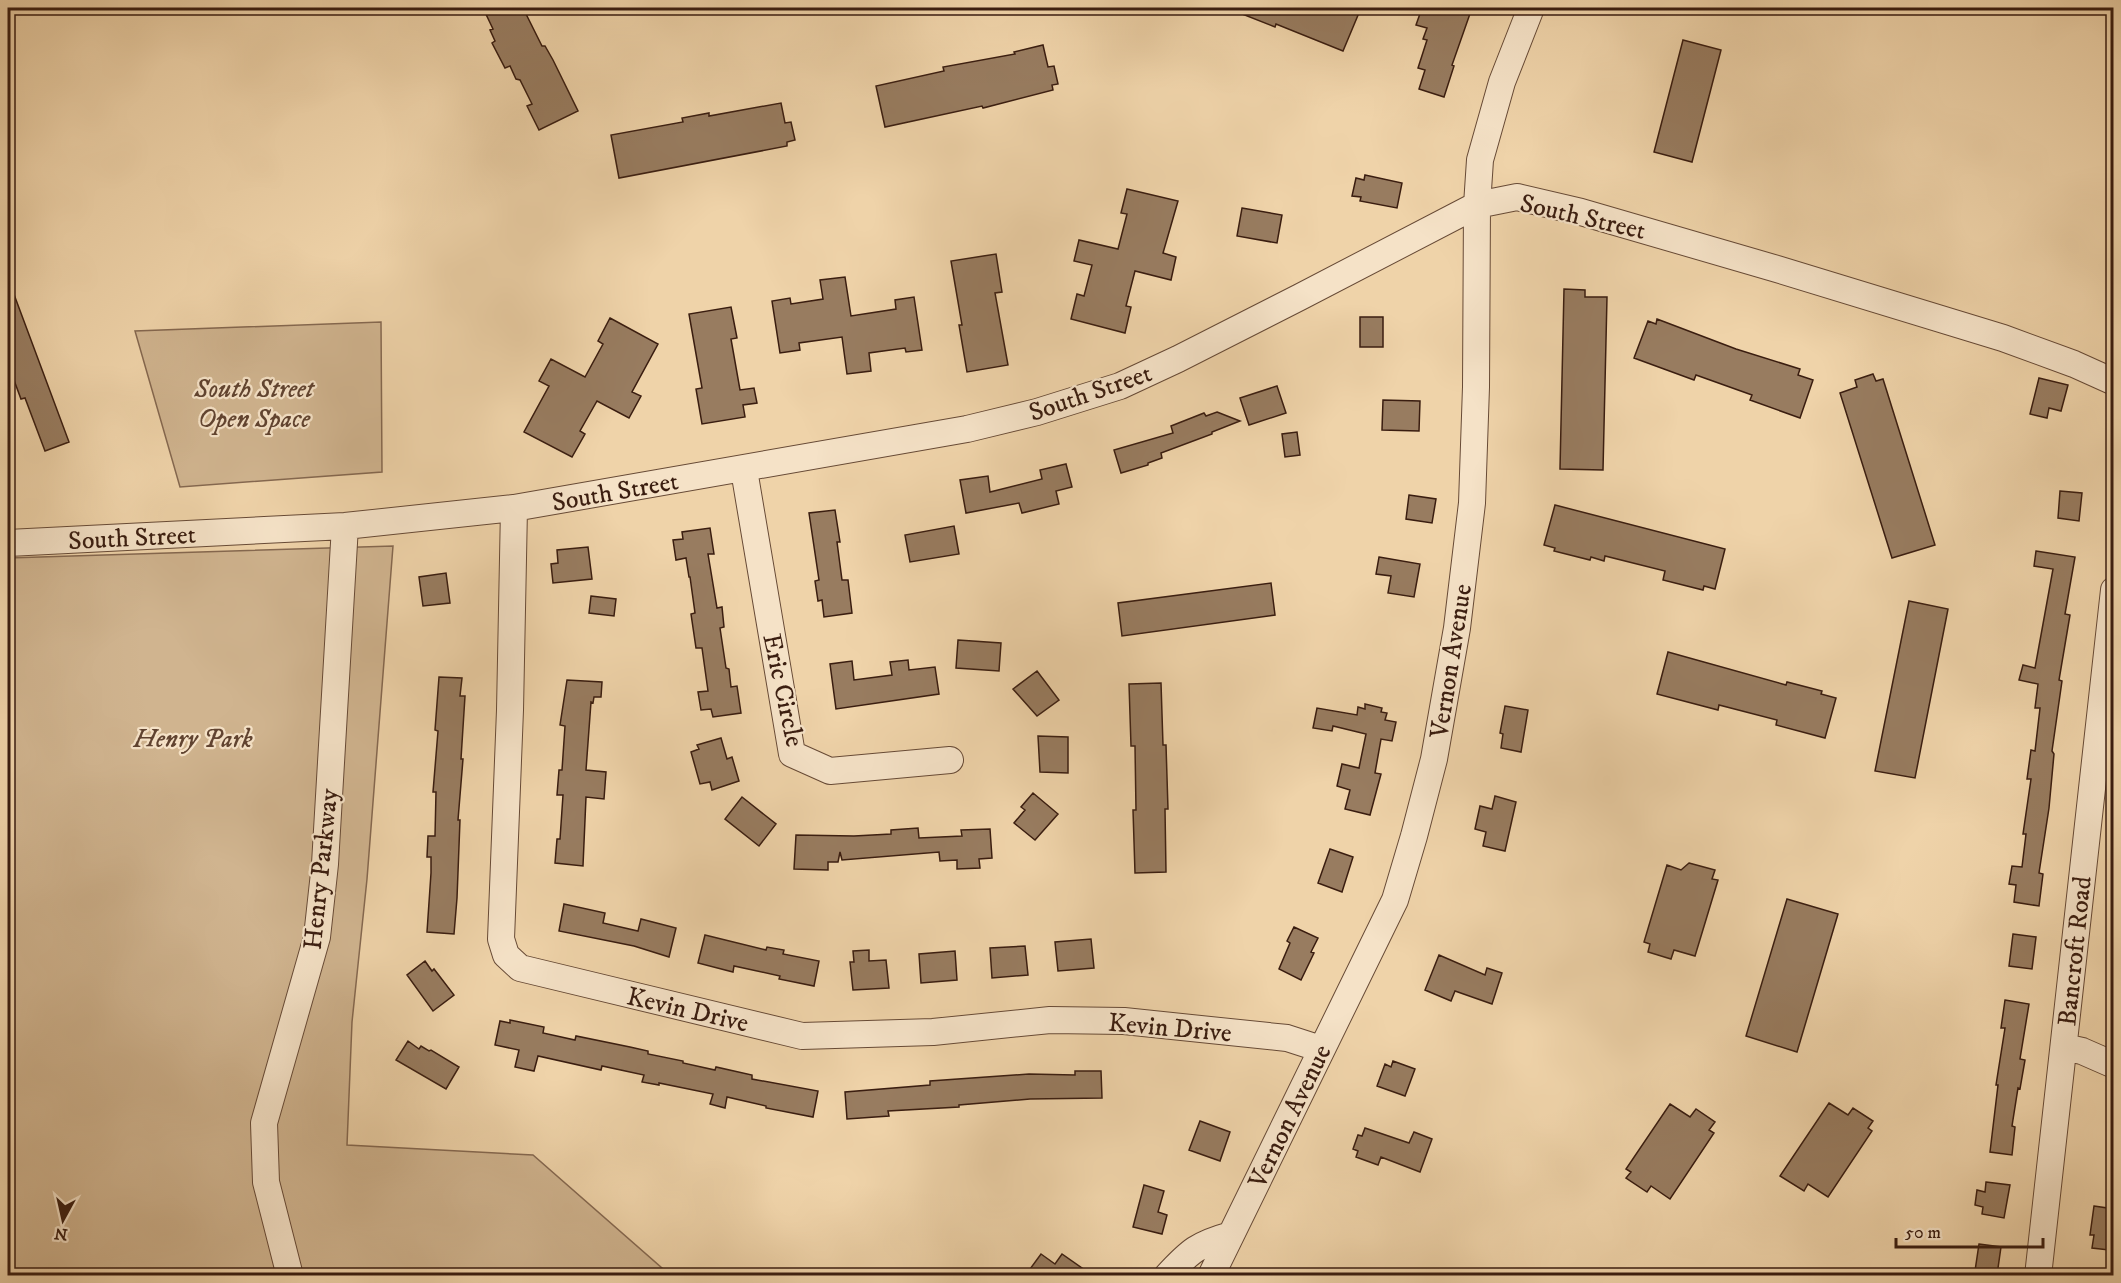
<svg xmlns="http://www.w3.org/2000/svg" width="2121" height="1283" viewBox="0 0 2121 1283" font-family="'IM FELL DW Pica',serif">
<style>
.green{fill:#d0b48f;stroke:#856850;stroke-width:1.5}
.building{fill:#987c60;stroke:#3a1d10;stroke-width:1.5}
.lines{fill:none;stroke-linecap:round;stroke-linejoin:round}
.minor-casing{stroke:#674a36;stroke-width:28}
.minor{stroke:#f5e2c7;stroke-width:26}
.labels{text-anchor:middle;stroke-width:4.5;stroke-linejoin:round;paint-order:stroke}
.street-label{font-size:26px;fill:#3a1d10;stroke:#f5e2c7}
.park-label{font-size:26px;font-style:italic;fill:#604330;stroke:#f5e2c7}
</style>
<rect width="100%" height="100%" fill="#efd3a9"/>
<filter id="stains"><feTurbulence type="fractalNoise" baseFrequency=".00333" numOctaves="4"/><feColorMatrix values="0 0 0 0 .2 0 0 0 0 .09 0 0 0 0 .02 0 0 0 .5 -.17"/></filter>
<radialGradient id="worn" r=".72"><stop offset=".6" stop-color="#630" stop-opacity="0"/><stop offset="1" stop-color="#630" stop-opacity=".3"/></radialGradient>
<path class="green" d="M381 322 382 472 180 487 135 331Z
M393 546 367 879 352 1022 347 1145 533 1155 670 1275H8V558Z"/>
<path class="building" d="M483 8H523L542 46H545L553 60 578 111 539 130 527 106 532 104 520 80 516 79 510 66 505 68 492 43 495 41 490 30 493 29Z
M1227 8H1361L1343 51 1276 24 1275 27Z
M1422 8H1472L1452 65 1454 66 1444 97 1419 89 1425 70 1418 68 1427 40 1423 39 1427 28 1416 25Z
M1683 40 1721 50 1692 162 1654 152Z
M1043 45 1048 67 1054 66 1058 84 1052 85 1053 90 983 108 982 106 885 127 876 86 944 71 943 67 1015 54 1014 52Z
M781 103 785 123 791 122 795 140 787 142V146L619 178 611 135 683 122 682 118 709 113V116Z
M1365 175 1402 183 1397 208 1360 201 1361 197 1352 196 1356 178 1364 180Z
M1127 189 1178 201 1163 253 1176 257 1171 280 1135 271 1126 306 1131 307 1125 333 1071 319 1077 294 1084 296 1092 265 1074 261 1079 240 1118 249 1127 214 1121 213Z
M1242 208 1282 215 1277 243 1237 236Z
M996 254 1002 292 995 293 1008 365 967 372 959 325H962L951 261Z
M845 277 851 316 896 309 895 300 914 297 922 350 906 352 905 348 869 353 871 371 847 374 842 337 799 343 800 350 780 353 772 301 790 298 791 304 823 299 820 280Z
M8 281H9L69 442 45 451 25 398 21 399 8 364Z
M1564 289 1585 290V297H1607L1603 470 1560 469Z
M731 307 737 338 731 339 740 390 754 388 757 403 743 405 745 417 702 424 696 389 702 388 689 314Z
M1360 317H1383V347H1360Z
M610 318 658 344 632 392 641 396 629 418 597 401 580 431 585 434 572 457 524 432 549 386 539 381 551 359 585 377 603 344 598 341Z
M1657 319 1736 349 1800 369 1798 375 1813 380 1800 418 1750 400 1752 395 1696 375 1694 380 1634 358 1648 321 1656 324Z
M1873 374 1876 381 1883 379 1935 545 1892 558 1840 393 1857 387 1855 380Z
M2039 378 2068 385 2061 411 2049 408 2047 418 2030 414Z
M1277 386 1286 413 1249 425 1240 398Z
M1383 400 1420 401 1419 431 1382 430Z
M1217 412 1240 421 1212 432V434L1161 453 1162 458 1148 463V465L1121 473 1114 450 1173 433 1171 426 1204 413 1206 416Z
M1297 432 1300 455 1285 457 1282 434Z
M1066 464 1072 487 1056 491 1059 504 1022 513 1019 503 966 513 960 480 988 476 990 492 1042 479 1040 470Z
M2060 491 2082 493 2079 521 2058 518Z
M1409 495 1436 499 1432 523 1406 519Z
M1555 505 1725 549 1715 589 1704 586 1703 590 1663 580 1665 571 1605 556 1604 561 1591 557 1590 560 1554 551 1555 548 1544 545Z
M835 510 840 542H837L842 580H848L852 613 824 617 822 600 818 601 815 581 819 580 809 513Z
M954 526 959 554 910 562 905 535Z
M710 528 714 554H708L717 608 722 607 724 627 720 628 726 668 729 669 731 687 737 686 741 713 713 717 711 709 701 710 698 692 708 691 702 648H696L691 614 695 613 690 577H689L686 558 676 560 673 540 683 539 682 532Z
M588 547 592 579 553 583 551 564 558 563 557 550Z
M2036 551 2075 557 2065 614 2070 615 2059 680 2062 681 2052 751 2054 754 2049 808 2039 873 2043 874 2039 906 2014 902 2016 885 2009 884 2012 866 2022 867 2026 834H2023L2031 779H2027L2031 750 2035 751 2040 708H2035L2038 684 2019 680 2023 665 2035 668 2053 569 2034 566Z
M1379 557 1420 564 1414 597 1388 593 1391 576 1376 574Z
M446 573 450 603 423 606 419 577Z
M1271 583 1275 615 1122 636 1118 603Z
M591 596 616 599 614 616 589 613Z
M1909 601 1948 609 1915 778 1875 771Z
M958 640 1001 643 999 671 956 668Z
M1668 652 1786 685 1787 682 1822 691 1821 694 1836 698 1825 738 1776 725 1777 720 1719 705 1718 710 1657 694Z
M908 660 909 670 935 667 939 694 836 709 830 664 852 661 854 680 892 675 890 662Z
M1037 671 1059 700 1037 716 1013 689Z
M439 677 462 678 460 696H465L461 759H463L458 820H460L457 898 454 934 427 932 431 873V857H427L428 836H435L436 792H433L438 731 435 730Z
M567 680 602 682 601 697H594L593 703 591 702 586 770 606 772 604 799 586 797 583 866 555 863 557 839H560L563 795H557L559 770H562L565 726 560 725Z
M1161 683 1163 745H1166L1168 809H1165L1166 872 1135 873 1133 810H1136L1135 746H1131L1129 684Z
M1365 704 1382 708 1381 712 1387 713 1385 720 1396 722 1392 741 1381 739 1375 773 1381 774 1370 815 1345 809 1350 790 1337 786 1342 764 1359 768 1366 734 1333 726 1332 731 1313 728 1317 708 1357 715 1358 707 1365 709Z
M1505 706 1528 710 1521 752 1501 748 1503 734 1500 733Z
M1038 736 1068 737V773L1040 772Z
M721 738 727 759 732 757 739 781 712 790 710 782 700 784 691 752 699 749 697 745Z
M1033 793 1058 814 1035 840 1014 823 1025 810 1021 807Z
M1495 796 1516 802 1505 851 1483 846 1486 832 1475 829 1480 806 1492 809Z
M742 797 776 824 759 846 725 819Z
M918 828 919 838 962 836 961 830 990 829 992 858 979 859 980 868 957 869V860L940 861 939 852 842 860 840 852 838 862H828V870L794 869 796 835 854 836 891 834V830Z
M1330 849 1353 857 1342 892 1318 883Z
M1689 863 1715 870 1712 879 1718 880 1695 956 1674 950 1671 959 1648 952 1650 944 1644 942 1667 865 1681 870Z
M1787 899 1838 914 1797 1052 1746 1036Z
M564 904 605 913 603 923 638 931 641 919 676 928 669 957 634 946 559 931Z
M1294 927 1318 938 1311 952 1314 953 1301 980 1279 969 1290 943 1287 941Z
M2013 934 2036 937 2032 969 2009 966Z
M705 935 766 950 767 947 784 950 783 954 819 961 814 986 779 979 780 976 734 966 733 972 698 963Z
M1091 939 1094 968 1058 971 1055 942Z
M1025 946 1028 975 992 978 990 948Z
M869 950V961L886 960 889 988 853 990 850 962H854L853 951Z
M955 951 957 980 921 983 919 954Z
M1439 955 1485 975 1487 968 1502 973 1492 1004 1455 991 1451 1001 1425 990Z
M425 961 432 971 434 969 454 995 433 1011 407 975Z
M2005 1000 2029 1004 2020 1059 2025 1060 2020 1089 2018 1088 2012 1126 2015 1127 2012 1155 1990 1152 1998 1085H1996L2005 1028H2001Z
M510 1020 544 1027 543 1033 575 1040 576 1036 630 1047 648 1051V1054L683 1061V1063L715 1070 716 1067 752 1075V1079L818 1091 813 1117 766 1108V1106L727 1097 725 1108 710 1104 713 1094 659 1083V1085L642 1082 644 1075 602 1066 601 1070 538 1056 534 1071 515 1067 519 1050 495 1045 500 1021 510 1023Z
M408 1041 419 1049 421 1046 429 1051 431 1050 459 1067 446 1089 396 1060Z
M1393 1061 1415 1069 1405 1096 1377 1086 1385 1064 1391 1067Z
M1075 1071H1101L1102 1098 1030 1099 959 1105V1107L888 1111 889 1116 847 1119 845 1092 930 1085V1081L1029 1074 1075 1075Z
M1829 1103 1848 1115 1853 1108 1873 1121 1868 1128 1872 1131 1828 1197 1808 1184 1804 1191 1780 1176Z
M1670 1104 1690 1117 1696 1109 1715 1122 1709 1130 1714 1133 1670 1199 1651 1186 1647 1192 1626 1178 1631 1172 1626 1169Z
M1200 1121 1230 1132 1220 1161 1189 1150Z
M1365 1128 1409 1143 1414 1132 1432 1139 1420 1172 1381 1157 1378 1165 1356 1157 1358 1151 1353 1149 1358 1135 1362 1136Z
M1986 1182 2010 1185 2004 1218 1982 1214 1983 1207 1975 1205 1977 1190 1985 1192Z
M1144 1185 1164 1191 1158 1212 1167 1215 1162 1234 1133 1227Z
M2094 1206 2114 1209V1238H2111L2109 1250 2092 1248 2094 1235H2090Z
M1979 1244 2001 1247 1997 1275 1975 1271Z
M1041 1254 1055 1264 1062 1254 1092 1275H1039L1030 1269Z"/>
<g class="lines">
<g class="minor-casing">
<path id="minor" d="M744 470 792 754 830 771 950 760
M514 508 510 710 501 939 506 955 520 968 802 1036 933 1032 1050 1020 1124 1021 1287 1038 1321 1049
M8 543 345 526 514 508 967 429 1037 412 1120 386 1178 359 1300 297 1477 205 1517 197 1581 212 1777 269 2003 338 2074 364 2114 382
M2064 1047 2082 1051 2114 1065
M290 1276 266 1182 264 1123 317 937 325 864 345 526
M1167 1276C1190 1251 1198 1244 1231 1235
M1211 1276 1395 900 1414 836 1434 759 1457 628 1472 503 1476 387 1477 205 1480 160 1502 82 1531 8
M2038 1276 2114 590"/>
</g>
<use href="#minor" class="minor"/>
</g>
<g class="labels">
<g class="street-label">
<text transform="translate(1583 216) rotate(13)" y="9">South Street</text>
<text transform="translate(1090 392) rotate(-19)" y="9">South Street</text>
<text transform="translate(615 491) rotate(-10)" y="9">South Street</text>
<text transform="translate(132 537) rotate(-3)" y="9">South Street</text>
<text transform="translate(1450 661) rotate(-81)" y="9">Vernon Avenue</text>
<text transform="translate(784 690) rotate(78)" y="9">Eric Circle</text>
<text transform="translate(320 869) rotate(-84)" y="9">Henry Parkway</text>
<text transform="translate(2074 951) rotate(-84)" y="9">Bancroft Road</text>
<text transform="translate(688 1009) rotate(13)" y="9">Kevin Drive</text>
<text transform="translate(1170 1027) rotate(5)" y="9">Kevin Drive</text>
<text transform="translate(1289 1116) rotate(-64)" y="9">Vernon Avenue</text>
</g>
<g class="park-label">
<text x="254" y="397">South Street<tspan x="254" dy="30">Open Space</tspan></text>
<text x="193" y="747">Henry Park</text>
</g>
</g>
<rect width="2121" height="1283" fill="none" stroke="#efd3a9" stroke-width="30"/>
<rect x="9" y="9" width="2103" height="1265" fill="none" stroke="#3a1d10" stroke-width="3"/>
<rect x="15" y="15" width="2091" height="1253" fill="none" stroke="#3a1d10" stroke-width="1.5"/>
<g transform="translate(63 1220) rotate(188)" stroke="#f5e2c7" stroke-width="4.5" paint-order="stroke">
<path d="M0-4.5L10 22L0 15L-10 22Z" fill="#3a1d10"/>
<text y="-9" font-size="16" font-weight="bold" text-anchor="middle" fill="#3a1d10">N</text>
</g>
<path d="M1896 1238v9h147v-9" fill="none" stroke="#3a1d10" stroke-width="3"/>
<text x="1905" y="1238" font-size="18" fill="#3a1d10" stroke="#f5e2c7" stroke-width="4.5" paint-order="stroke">50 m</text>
<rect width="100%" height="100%" filter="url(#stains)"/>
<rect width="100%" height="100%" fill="url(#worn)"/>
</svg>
